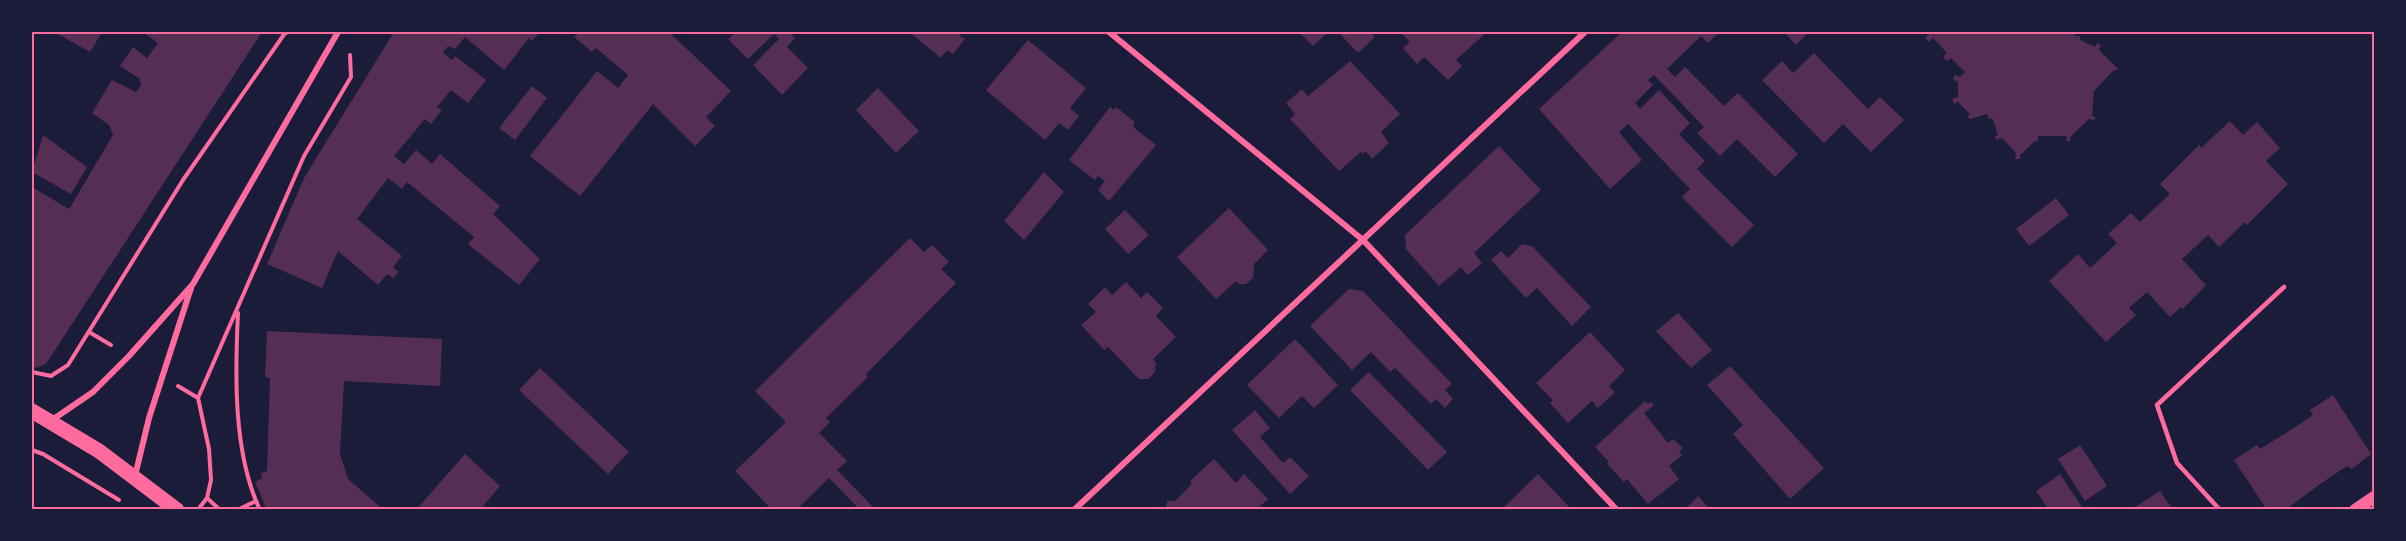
<svg xmlns="http://www.w3.org/2000/svg" width="2406" height="541" viewBox="0 0 2406 541" font-family="Signika,sans-serif">
<style>
.building{fill:#542f53}
.lines{fill:none;stroke-linecap:round;stroke-linejoin:round}
.path{stroke:#ff6b9d;stroke-width:4}
.service{stroke:#ff6b9d;stroke-width:4.5}
.minor{stroke:#ff6b9d;stroke-width:6}
.secondary{stroke:#ff6b9d;stroke-width:12}
.primary{stroke:#ff6b9d;stroke-width:15}
.neatline{fill:none;stroke:#ff6b9d;stroke-width:2}
</style>
<rect width="100%" height="100%" fill="#1b1b3a"/>
<path class="building" d="M54 32H102L90 52Z
M143 32H262L46 364 36 368 32 366V187L69 209 113 135 109 125 92 113 112 80 136 92 141 85 140 79 120 66 133 47 147 58 158 43Z
M394 32H540L532 41 529 38 504 70 465 37 455 49 448 46 443 53 452 60 455 56 486 80 468 103 451 90 437 107 442 110 431 124 425 119 394 156 404 164 416 150 432 164 440 154 500 206 493 214 540 259 519 285 468 244 474 237 407 182 402 189 388 178 357 219 402 256 393 267 398 272 394 278 387 274 378 285 338 251 322 288 267 264 304 178Z
M579 32H669L731 91 706 117 715 126 695 146 653 104 580 196 530 156 597 71 618 88 628 75 596 48 592 52 574 37Z
M736 32H788L795 38 787 47 808 68 782 95 753 65 779 39 774 34 748 59 728 39Z
M909 32H962L959 35 965 39 953 54 947 50 941 58Z
M1299 32H1328L1313 46Z
M1338 32H1370L1375 37 1358 53Z
M1400 32H1487L1456 60 1462 66 1448 80 1424 57 1417 64 1403 48 1410 42Z
M1622 32H1714L1717 34 1708 43 1701 36 1667 69 1675 77 1685 67 1724 106 1738 93 1798 154 1775 177 1737 139 1720 156 1697 133 1704 127 1654 75 1648 80 1653 85 1635 103 1640 109 1659 90 1690 123 1679 134 1705 161 1697 169 1754 225 1732 247 1682 197 1690 189 1628 124 1619 132 1642 160 1610 189 1539 109Z
M1784 32H1809L1796 45Z
M1927 32H2075V36H2080V40L2095 47 2097 43 2101 45 2099 50 2118 69 2113 71 2094 91 2092 116 2095 117V120L2089 119 2070 137V141H2066L2067 136H2038V141H2035L2020 155V159H2015L2016 153 2002 138 1996 140 1995 136 1998 135 1993 119H1989L1987 114 1970 119 1967 117 1970 114 1958 102 1954 104 1952 99 1958 97V82L1953 79 1955 75 1960 77 1965 72 1951 58 1947 61 1943 57 1947 53 1933 38 1929 42 1925 38 1929 34Z
M1028 40 1086 88 1070 108 1079 116 1068 130 1059 123 1045 140 986 90Z
M1814 53 1868 109 1880 97 1904 120 1871 152 1843 124 1824 143 1762 80 1782 61 1793 73Z
M1350 61 1400 114 1381 132 1389 143 1372 159 1366 151 1363 154 1361 152 1339 171 1290 119 1295 114 1286 103 1302 89 1308 96Z
M532 86 547 98 515 140 499 128Z
M878 88 919 131 896 153 856 110Z
M1110 107 1114 110 1116 107 1135 122 1133 127 1156 145 1109 201 1098 190 1105 181 1098 176 1095 180 1069 160Z
M2230 121 2243 135 2257 122 2280 148 2266 161 2288 184 2247 225 2245 222 2219 247 2208 235 2182 259 2206 285 2183 309 2181 307 2170 317 2147 292 2129 308 2136 315 2106 342 2049 281 2078 254 2090 268 2117 243 2108 234 2131 213 2140 222 2170 194 2160 184 2199 145 2201 148Z
M43 135 87 167 71 194 32 172Z
M1499 146 1541 190 1474 253 1482 263 1468 275 1461 267 1439 286 1406 249 1405 235Z
M1044 172 1064 192 1024 240 1004 221Z
M2056 198 2069 215 2029 246 2016 229Z
M1229 208 1268 250 1254 264 1253 278 1246 284H1238L1236 281 1216 299 1177 257Z
M1125 210 1149 235 1128 254 1105 229Z
M910 238 924 252 932 245 949 262 941 269 956 283 866 374 868 377 826 418 830 422 819 433 847 461 837 470 876 510H860L829 478 796 510H772L735 471 786 422 755 391Z
M1522 244 1532 246 1591 307 1572 326 1537 288 1526 298 1491 260 1501 251 1508 258Z
M1126 282 1141 298 1147 292 1163 308 1156 316 1176 337 1153 359 1156 363 1155 372 1148 379H1139L1108 347 1104 350 1081 325 1096 312 1088 304 1105 287 1112 295Z
M1349 289 1363 291 1452 384 1445 390 1453 399 1445 408 1436 399 1431 404 1395 368 1390 372 1371 352 1352 370 1310 326Z
M1678 313 1712 350 1691 368 1656 331Z
M267 331 442 339 440 386 344 381 340 454 348 479 384 510H267L255 482 262 478 261 473 267 471 270 378 265 377Z
M1590 332 1625 370 1609 386 1615 392 1598 408 1592 401 1568 423 1550 403 1553 400 1536 383Z
M1295 339 1338 385 1314 408 1302 396 1279 418 1247 385Z
M1730 366 1824 468 1790 499 1733 434 1743 425 1707 385Z
M540 368 629 452 608 474 519 390Z
M1369 372 1447 452 1428 470 1350 390Z
M2333 395 2371 454 2352 469 2347 466 2320 484 2285 510H2267L2234 460 2257 445 2260 449 2286 433 2313 415 2310 410Z
M1645 401 1648 404 1651 402 1654 405 1644 413 1668 443 1673 439 1683 448 1679 452 1682 455 1669 466 1679 479 1648 504 1627 479 1624 482 1607 464 1609 462 1595 447Z
M1255 410 1270 428 1260 437 1283 463 1290 457 1309 476 1290 494 1232 430Z
M2080 445 2107 486 2085 501 2058 459Z
M465 454 500 486 480 510H416Z
M1214 459 1236 483 1244 474 1268 499 1259 507 1261 510H1166L1167 501H1175L1191 485V480Z
M1538 474 1572 510H1501Z
M2060 474 2084 510H2049L2036 491Z
M2160 491 2173 510H2136L2135 507Z
M1698 496 1711 510H1684Z"/>
<g class="lines">
<path class="path" d="M238 313C235 374 233 453 260 510
M89 332 111 345
M32 372 51 376 68 365 183 180 285 33 289 32
M178 386 198 398
M32 450 43 454 119 500
M207 498 220 510
M200 507 207 498 211 480 209 449 198 398 304 156 351 77 350 55
M237 510 256 501"/>
<path class="service" d="M2220 510 2177 463 2157 405 2284 287"/>
<path class="minor" d="M1109 32 1363 240 1617 510
M52 420 93 392 129 356 193 284 338 32
M135 476 149 418 191 288
M1074 510 1585 32"/>
<path class="secondary" d="M2355 510 2374 497"/>
<path class="primary" d="M32 411 99 451 177 510"/>
</g>
<rect width="2406" height="541" fill="none" stroke="#1b1b3a" stroke-width="66"/>
<rect x="33" y="33" width="2340" height="475" class="neatline"/>
</svg>
